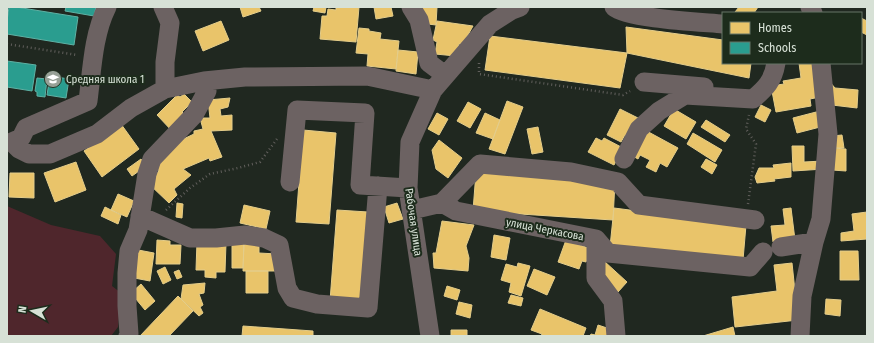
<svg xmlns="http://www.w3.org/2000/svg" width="874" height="343" viewBox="0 0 874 343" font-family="'Fira Sans Condensed',sans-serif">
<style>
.green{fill:#4f262c}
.homes{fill:#e9c46a;stroke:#e4cd8a}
.schools{fill:#2a9d8f;stroke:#5eb1a4}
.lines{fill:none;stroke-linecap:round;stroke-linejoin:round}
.path{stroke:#615f5c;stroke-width:2.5;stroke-dasharray:1 3;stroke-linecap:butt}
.minor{stroke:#6c6262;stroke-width:19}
.labels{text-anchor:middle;stroke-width:4;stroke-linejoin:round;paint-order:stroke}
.poi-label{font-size:11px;fill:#d7e1d6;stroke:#1d2c1c;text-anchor:start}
.street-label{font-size:11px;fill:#d7e1d6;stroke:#1d2c1c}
</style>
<rect width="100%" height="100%" fill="#202820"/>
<path class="green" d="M7 206 51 225 100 236 116 254 112 286 121 293 118 327 111 336H7Z"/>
<path class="homes" d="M240 7H259L261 11 243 17Z
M314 7H326L325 13 313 11Z
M336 7H359L356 42 320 39 322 16H327L328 9 336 10Z
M374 7H391L393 16 376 19Z
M421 7H437L436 25 420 23Z
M739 7H758L754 13H737L735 12Z
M861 18 867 21V35L861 32Z
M221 21 229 40 203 51 195 31Z
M437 21 473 26 463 44H459L456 56 435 54 437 42 433 40Z
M626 27 723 40V63H751L749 78 627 53Z
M359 28 369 29V31L381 33 380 39 399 41 396 69 367 66 368 54 356 53Z
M490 36 627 53 620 88 485 70Z
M398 50 418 52 416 74 396 71Z
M799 63H814L820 97 810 99 811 106 776 112 771 86 784 84 783 81 801 78Z
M829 81 835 88 858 90 857 108 832 105Z
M184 94 192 102 182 112 184 114 173 132 157 115 177 95 180 97Z
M230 98 228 107 220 109 221 116 232 115V130L211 131 222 157 210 161 209 158 183 169 191 175 174 189 177 195 169 203 148 183 159 171 153 162 175 143 194 134V131L203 129 200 118H210L208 100Z
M507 101 523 107 505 154 489 149Z
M468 102 481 109 470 128 457 121Z
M761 105 771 110 765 122 755 117Z
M620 109 640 119 630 138 625 135 621 142 607 135Z
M674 109 696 122 686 139 664 126Z
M820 111 824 126 797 133 793 118Z
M437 113 448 119 439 135 428 129Z
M485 113 500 120 493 139 476 133Z
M706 120 730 135 725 142 701 127Z
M121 124 139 149 102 177 84 151Z
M538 127 543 152 532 154 527 129Z
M643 129 678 148 667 167 660 163 656 172 646 167 650 160 640 155 638 159 629 154Z
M303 130 336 133 329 224 296 222Z
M693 133 722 150 715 162 687 144Z
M842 135 844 148H833L832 136Z
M596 138 602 141 604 138 623 148 614 165 588 152Z
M439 140 462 158 448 178 436 169 432 150Z
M792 146H804V162L823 161 824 169 793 171Z
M833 148 846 149V171L832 170Z
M141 159 146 166 132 176 127 169Z
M706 159 717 165 712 174 701 167Z
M76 162 86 190 55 202 44 173Z
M791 163V177L774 179 775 181 757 183 755 177 759 168H774L773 165Z
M476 172 615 181 613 220 473 211Z
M10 173H34V198L9 197Z
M118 194 134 201 127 217 111 210Z
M177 203 183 204 182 218 176 217Z
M397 203 403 219 389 223 384 207Z
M244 205 270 211 266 229 240 223Z
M105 207 121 215 118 224 101 216Z
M614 208 746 225 743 260 610 247Z
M791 208 795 240 773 242 771 226 785 225 783 209Z
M337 210 368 212 360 303 330 301Z
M867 212V239L841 241V233L854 231 852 214Z
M442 221 474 225 466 246 469 258 468 271 434 268 433 253H436Z
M494 235 510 238 506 260 491 257Z
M244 239H259V253L277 254 276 271H243Z
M157 240 170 241V245H181L180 264H156Z
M566 240 591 249 586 262 582 261 579 269 558 262Z
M197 242 226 243 225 272H216V278L205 277V270H196Z
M232 243 244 244 243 268H232Z
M133 249 154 253 150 281 129 277Z
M840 251H858L859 280H840Z
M604 261 627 282 618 292 597 276Z
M518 263 530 266 521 296 509 292 511 283 501 280 506 264 517 267Z
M792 263 798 320 735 327 732 297 777 291 774 265Z
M165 267 171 280 163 284 157 271Z
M534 269 555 277 547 295 527 286Z
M179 270 182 277 177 279 174 272Z
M246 271H268V293H246Z
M205 283 204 293 199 294 203 305 200 307 203 313 199 316 181 299 183 285Z
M141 284 155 301 145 310 131 293Z
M447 286 460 290 457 300 444 296Z
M511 295 523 298 521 306 508 303Z
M178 296 193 311 169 336H140Z
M826 299 841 300 840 316 825 314Z
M459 302 472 305 470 318 456 314Z
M540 309 586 328 583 336H541L542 334 531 330Z
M598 325 610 329 608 336H590L591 334 595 335Z
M243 326 313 331V336H242Z
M733 327 735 336H703Z
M451 330H467V336H451Z"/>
<path class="schools" d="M9 7H16L78 17 74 45 7 34V21Z
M66 7H96L94 16 65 11Z
M7 61 36 65 32 91 7 87Z
M50 76 69 79 66 98 47 95Z
M37 78 47 79 45 97 37 96V92L35 91Z"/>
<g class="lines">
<path class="path" d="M7 44 77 55
M479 63V74L623 95 630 91
M748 204 756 144 746 129 749 115
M166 210 190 188 210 174 238 168 260 162 277 139"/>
<path class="minor" d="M107 7C93 35 92 70 88 101L26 128 21 138 12 142 19 149 29 154H50L97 134 131 108 165 89 204 81 245 77 367 76 433 90
M163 7 170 23 165 62V89
M411 7 419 20 429 63 445 75
M614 7C628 19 701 22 723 24
M810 7 813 13
M644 82 704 87
M624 159 639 129 659 111 685 95 753 99C766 88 773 81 776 63
M290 182 297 110 365 113 360 185 408 188
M442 203 480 164 571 172 618 182 639 205 755 220
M412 210 442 203 456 211 596 239 608 253 750 267 763 252
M140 216 190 238H216L245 235 264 238 279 245 287 288 293 298 317 304 368 308 378 186
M596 239V278L613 301 616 336
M781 247 814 242
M128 336 129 334 127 306V273L129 251 138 230 147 174 152 159 194 115 207 91 204 81
M430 336 408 188 410 142 433 90 439 83 490 24 512 10 520 7
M800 336 802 296 814 242 821 219 828 134 821 63"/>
</g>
<defs>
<g id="school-disc" transform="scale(0.9)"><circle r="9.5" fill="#97a096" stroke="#1d2c1c"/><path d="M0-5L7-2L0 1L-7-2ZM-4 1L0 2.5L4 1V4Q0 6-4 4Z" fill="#fff"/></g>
</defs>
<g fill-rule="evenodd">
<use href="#school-disc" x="53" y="79"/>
</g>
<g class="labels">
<g class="poi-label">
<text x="66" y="83">Средняя школа 1</text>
</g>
<g class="street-label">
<text transform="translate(414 222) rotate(82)" y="4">Рабочая улица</text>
<text transform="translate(545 229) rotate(11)" y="4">улица Черкасова</text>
</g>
</g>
<rect width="874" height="343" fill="none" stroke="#d7e1d6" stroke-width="16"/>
<rect x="722" y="12" width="140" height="52" fill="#1d2c1c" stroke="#677466"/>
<rect x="730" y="22" width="20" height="12" fill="#e9c46a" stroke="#677466"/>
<text x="758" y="32" font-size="12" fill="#d7e1d6">Homes</text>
<rect x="730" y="42" width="20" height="12" fill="#2a9d8f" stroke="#677466"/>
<text x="758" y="52" font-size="12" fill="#d7e1d6">Schools</text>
<g transform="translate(32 311) rotate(279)" stroke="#1d2c1c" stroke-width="3" paint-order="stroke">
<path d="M0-3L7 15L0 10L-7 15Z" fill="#d7e1d6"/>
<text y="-6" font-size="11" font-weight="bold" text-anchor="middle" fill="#d7e1d6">N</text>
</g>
</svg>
